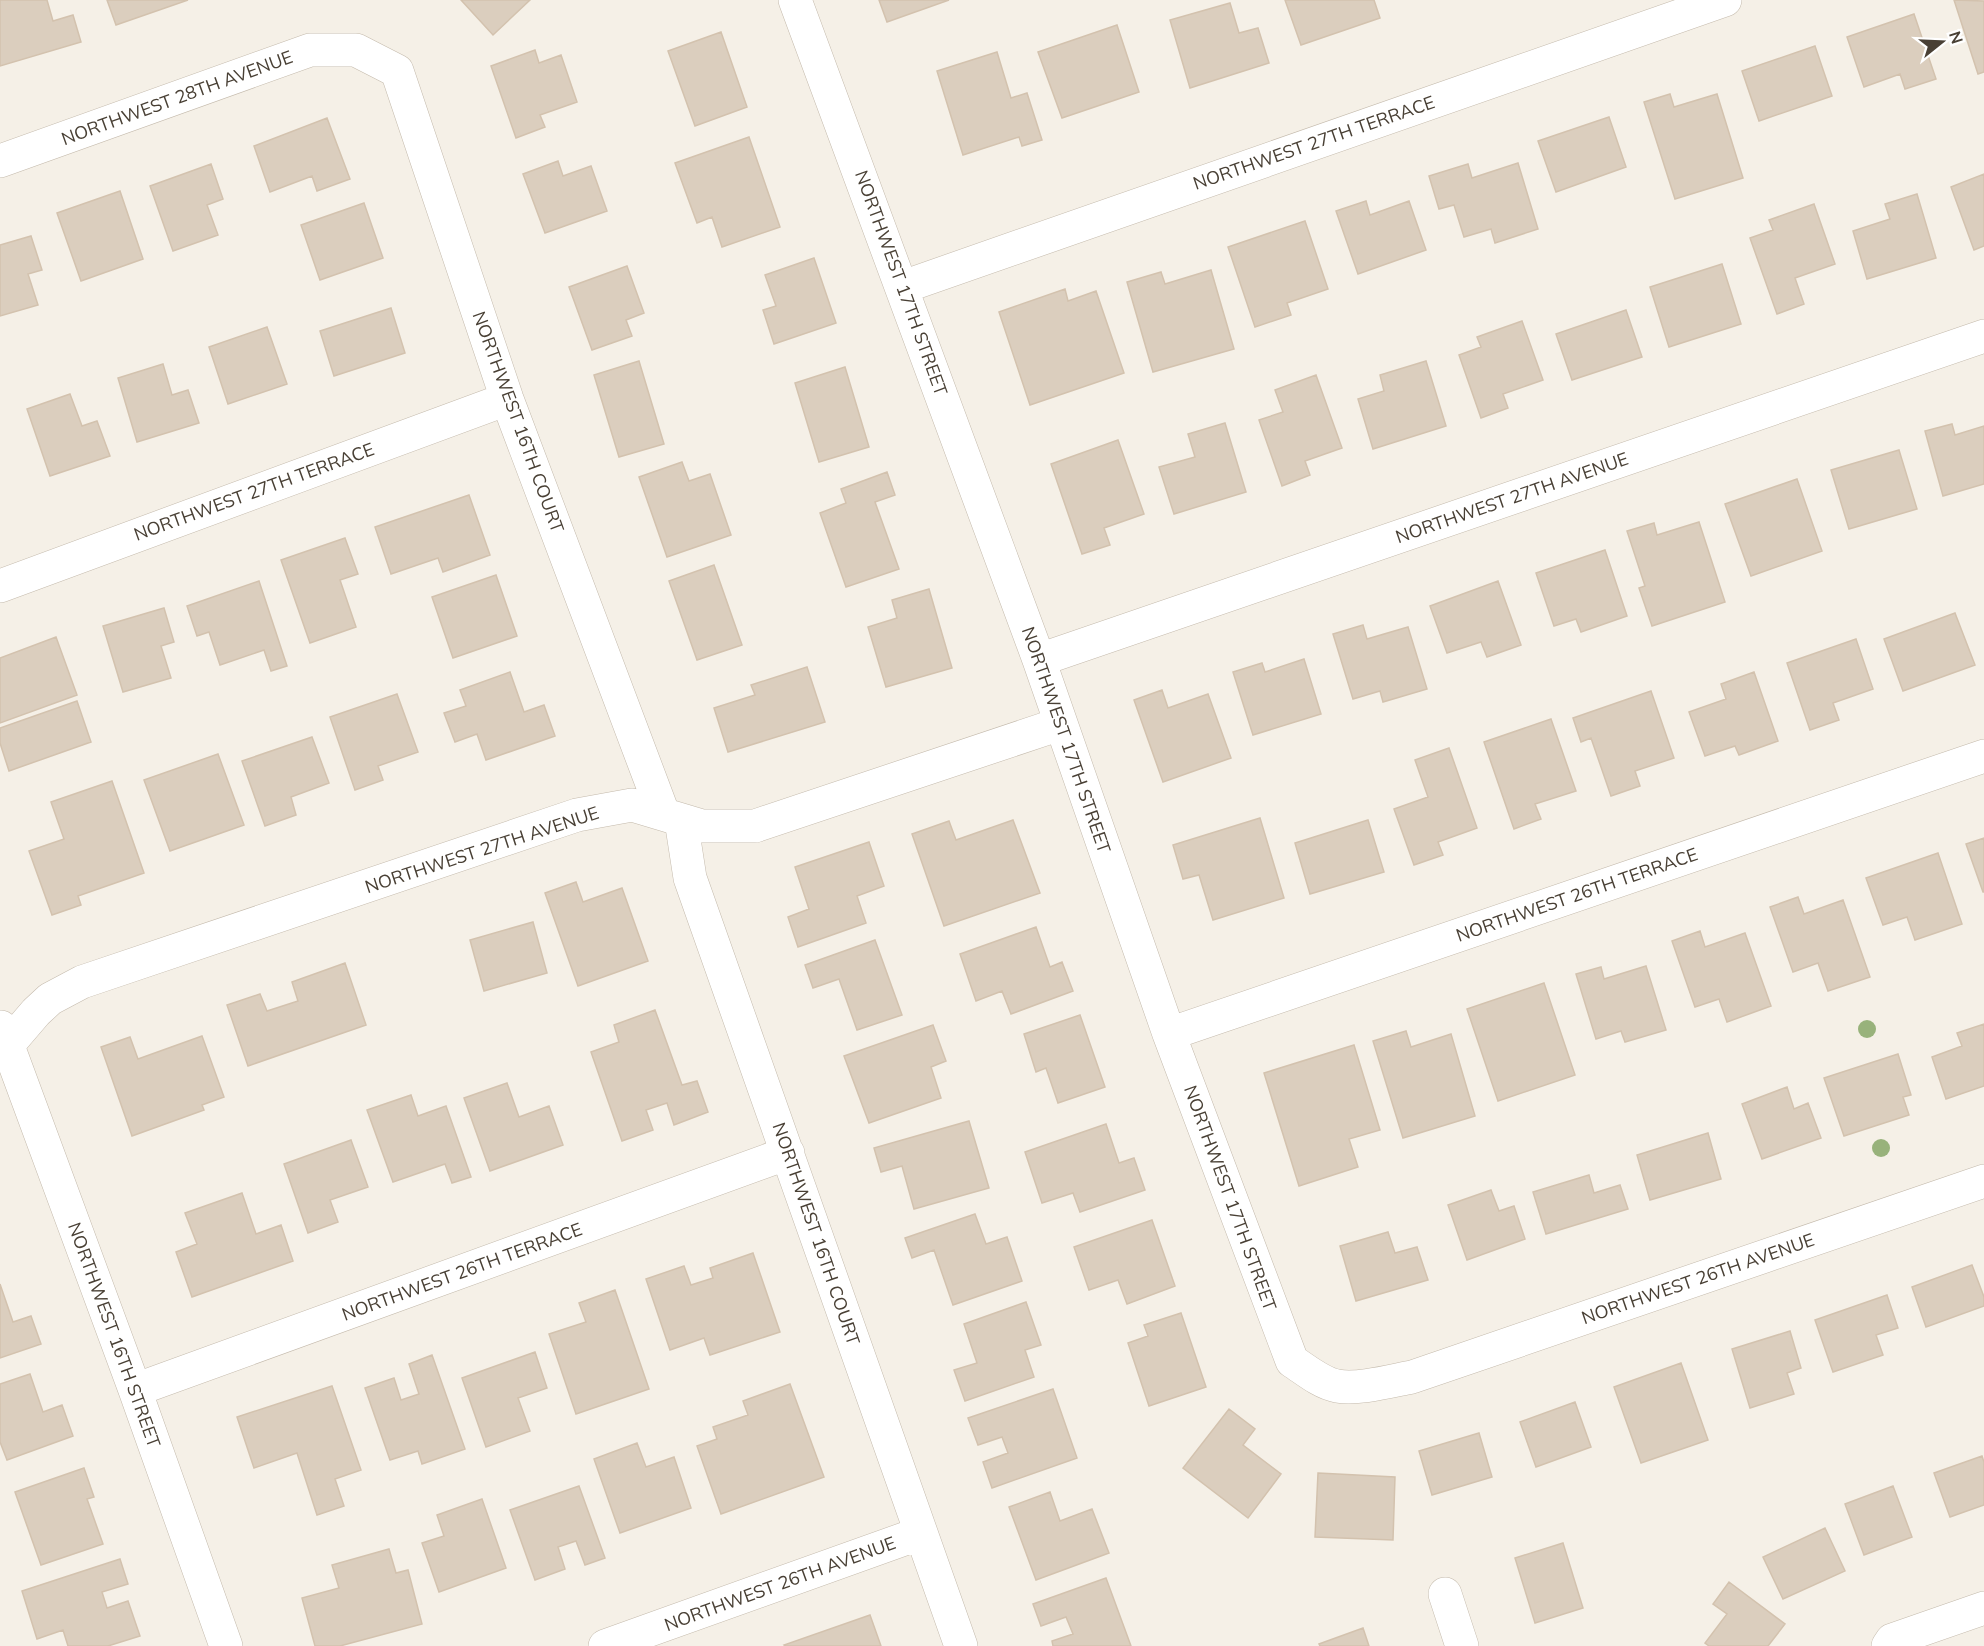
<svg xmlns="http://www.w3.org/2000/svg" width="1984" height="1646" viewBox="0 0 1984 1646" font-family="Mulish,sans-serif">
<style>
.building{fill:#dbcebe;stroke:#d3c2ae;stroke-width:1.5}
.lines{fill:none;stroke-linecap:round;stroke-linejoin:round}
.minor-casing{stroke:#c4baac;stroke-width:34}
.minor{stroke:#fff;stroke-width:33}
.tree{fill:#98b27b}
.labels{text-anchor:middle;stroke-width:4.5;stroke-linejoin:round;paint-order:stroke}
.street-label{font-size:18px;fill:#494035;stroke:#fff}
</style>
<rect width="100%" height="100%" fill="#f5f0e7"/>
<path class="building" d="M0 0H47L53 21 73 15 81 42 0 66Z
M107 0H188L116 25Z
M461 0H530L493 35Z
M879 0H949L887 22Z
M1285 0H1374L1380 18 1301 45Z
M1954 0 1984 1V72L1978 74Z
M1230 3 1239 33 1258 28 1269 63 1190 88 1170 20Z
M1914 14 1936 79 1905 89 1900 74 1864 87 1847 37Z
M1117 25 1139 92 1062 118 1038 52Z
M721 32 747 107 695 126 668 51Z
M1815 46 1832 96 1759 121 1742 71Z
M535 50 539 63 561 55 577 102 540 115 545 127 516 138 491 66Z
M997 52 1011 98 1027 93 1042 140 1022 146 1019 137 963 155 937 71Z
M1670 94 1674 107 1717 94 1743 178 1675 199 1644 102Z
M1609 117 1626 167 1556 192 1538 141Z
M327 118 350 179 317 191 312 176 270 192 254 146Z
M749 137 780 227 722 247 712 217 697 223 675 163Z
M558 161 563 176 591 166 607 211 545 233 523 174Z
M1518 163 1538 229 1495 243 1491 229 1464 237 1454 205 1439 209 1429 176 1468 164 1472 178Z
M211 164 223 199 207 205 218 235 173 251 150 186Z
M1984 174V246L1974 250 1951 187Z
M120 191 143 259 81 281 57 213Z
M1917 194 1936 258 1867 279 1853 231 1890 219 1885 204Z
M1366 201 1370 215 1409 201 1426 250 1358 274 1336 211Z
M364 203 383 258 320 280 301 225Z
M1814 204 1835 264 1795 278 1804 304 1777 314 1750 238 1773 230 1769 220Z
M1305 221 1328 289 1287 303 1291 315 1255 327 1228 247Z
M31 236 42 270 28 274 38 305 0 316V245Z
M814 258 836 323 774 344 763 310 776 306 765 275Z
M1722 264 1741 324 1669 347 1650 287Z
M627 266 644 313 626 320 632 336 592 350 569 287Z
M1211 270 1234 349 1153 372 1127 282 1161 272 1165 284Z
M1065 289 1068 301 1096 291 1124 373 1030 405 999 312Z
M391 308 405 353 334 376 320 331Z
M1626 310 1642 357 1572 380 1556 334Z
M1522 321 1543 380 1503 394 1508 408 1481 418 1459 355 1481 347 1477 337Z
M267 327 287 384 228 404 209 347Z
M639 361 664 444 619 457 594 375Z
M1426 361 1446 426 1373 449 1358 399 1384 391 1380 375Z
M163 364 172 395 188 390 199 423 137 442 118 378Z
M845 367 869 447 819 462 795 383Z
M1316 375 1342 448 1305 461 1310 475 1282 486 1259 420 1283 412 1275 390Z
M70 394 82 426 97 421 110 456 50 476 27 409Z
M1225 423 1246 492 1174 514 1159 467 1195 457 1188 434Z
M1952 424 1955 435 1984 426V484L1943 496 1925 431Z
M1118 440 1144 514 1104 528 1110 545 1082 554 1051 464Z
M1899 450 1917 509 1849 529 1831 470Z
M682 462 689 481 710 474 731 535 667 557 639 477Z
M887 472 895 495 875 502 899 569 846 587 820 513 846 503 841 489Z
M1797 479 1822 551 1751 576 1725 504Z
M469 495 490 555 443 572 438 558 391 574 375 527Z
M1699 522 1725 602 1652 626 1639 588 1645 586 1627 531 1654 523 1657 535Z
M345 538 358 574 340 580 356 627 310 643 281 560Z
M1605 550 1627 616 1581 632 1576 619 1554 626 1536 573Z
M714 565 742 645 697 660 669 581Z
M496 575 517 636 453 658 432 597Z
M259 581 287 666 271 671 264 650 220 665 209 632 197 636 187 606Z
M1498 581 1521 645 1487 657 1481 642 1447 653 1430 606Z
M929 589 952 668 886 687 868 627 897 618 892 600Z
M164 608 174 642 161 646 171 678 123 692 103 626Z
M1955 613 1975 665 1903 691 1884 639Z
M1363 625 1367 639 1408 627 1427 689 1383 702 1380 691 1353 699 1333 634Z
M56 637 77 695 0 723V658Z
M1856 639 1873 689 1833 703 1839 720 1810 730 1787 663Z
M1304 659 1321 714 1253 735 1233 672 1262 663 1265 672Z
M807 667 825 722 728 752 714 708 755 695 751 685Z
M510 672 524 712 544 705 555 736 486 760 477 734 455 742 444 713 466 706 460 690Z
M1754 672 1778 741 1739 755 1735 746 1705 756 1689 712 1726 699 1721 684Z
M1162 690 1168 708 1208 694 1231 758 1163 782 1134 700Z
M1651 691 1674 758 1635 771 1640 786 1611 796 1591 738 1581 742 1573 718Z
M397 694 418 752 378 766 383 780 355 790 330 717Z
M77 701 91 742 9 771 0 743V728Z
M1551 719 1576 791 1535 804 1541 819 1514 829 1484 742Z
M312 737 329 783 291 797 296 815 265 826 242 761Z
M1449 748 1477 828 1438 842 1443 855 1414 865 1394 809 1428 797 1415 760Z
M218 754 244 825 170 851 144 780Z
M112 781 144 873 78 896 81 905 52 915 29 851 64 839 51 802Z
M1260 818 1284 898 1213 920 1199 875 1183 879 1173 845Z
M1013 820 1040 893 944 926 912 834 949 821 956 840Z
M1368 820 1384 872 1310 894 1295 843Z
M1984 838V892H1983L1966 844Z
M869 842 884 886 857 896 866 923 798 947 788 917 809 909 795 867Z
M1938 853 1962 924 1915 940 1907 917 1883 925 1866 878Z
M576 882 583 902 622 888 648 961 578 986 545 893Z
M1798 897 1804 914 1843 900 1870 977 1828 991 1818 963 1793 972 1770 907Z
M533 922 547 973 484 991 470 940Z
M1036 927 1050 967 1062 962 1073 991 1011 1014 1002 991 976 1001 960 954Z
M1700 931 1705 947 1745 933 1771 1006 1727 1022 1719 999 1695 1007 1672 941Z
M875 940 902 1015 857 1030 839 979 813 988 805 965Z
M345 963 366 1025 248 1066 227 1005 260 994 267 1011 298 1001 292 982Z
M1646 966 1666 1030 1625 1042 1621 1031 1596 1039 1576 974 1601 967 1604 979Z
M1544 983 1575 1075 1498 1101 1467 1009Z
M655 1010 682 1085 697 1081 708 1112 674 1125 667 1103 646 1110 653 1130 622 1141 591 1052 619 1042 614 1025Z
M1080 1015 1105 1087 1058 1103 1046 1068 1036 1072 1024 1034Z
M1984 1024V1086L1946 1099 1932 1057 1962 1046 1957 1033Z
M933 1025 946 1061 931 1067 941 1098 869 1123 844 1056Z
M1406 1031 1411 1047 1451 1034 1475 1116 1403 1138 1373 1041Z
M202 1036 224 1097 202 1105 204 1110 132 1136 101 1047 130 1037 138 1059Z
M1354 1045 1380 1130 1349 1139 1358 1167 1299 1186 1264 1073Z
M1898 1054 1911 1095 1903 1097 1909 1115 1844 1136 1824 1078Z
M507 1083 519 1117 549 1106 563 1145 490 1171 464 1098Z
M1787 1087 1794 1109 1808 1103 1821 1138 1762 1159 1742 1104Z
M411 1095 418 1116 446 1106 471 1177 452 1183 445 1164 393 1182 367 1110Z
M969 1121 989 1188 914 1209 902 1166 881 1172 874 1148Z
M1106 1124 1119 1163 1134 1158 1145 1190 1080 1212 1073 1193 1042 1203 1025 1152Z
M1708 1133 1721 1179 1650 1200 1637 1155Z
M351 1140 368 1187 330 1200 338 1222 308 1233 284 1164Z
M1589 1175 1594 1193 1620 1185 1628 1209 1546 1234 1533 1192Z
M1491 1190 1499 1211 1514 1206 1525 1239 1467 1260 1448 1205Z
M242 1193 256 1234 281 1225 293 1261 192 1297 176 1252 197 1244 185 1213Z
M975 1214 986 1244 1007 1237 1022 1281 953 1305 934 1250 912 1258 905 1238Z
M1152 1220 1175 1286 1127 1304 1118 1280 1089 1290 1074 1247Z
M1388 1232 1395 1253 1417 1247 1428 1280 1356 1301 1340 1246Z
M753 1253 780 1332 710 1355 704 1338 670 1350 646 1279 684 1266 691 1285 713 1278 710 1268Z
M1972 1265 1984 1297V1306L1926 1327 1912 1287Z
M0 1284 13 1322 31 1316 41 1344 0 1358Z
M615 1290 649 1389 576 1414 549 1334 586 1322 579 1303Z
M1887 1295 1898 1328 1876 1335 1883 1355 1833 1372 1815 1320Z
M1026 1302 1041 1345 1025 1350 1034 1377 965 1401 954 1370 977 1363 964 1324Z
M1181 1313 1206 1387 1149 1406 1128 1343 1148 1336 1144 1325Z
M1790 1331 1801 1368 1787 1373 1794 1394 1750 1408 1732 1349Z
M535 1352 547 1388 518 1398 530 1431 486 1447 462 1378Z
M432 1355 465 1449 422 1464 418 1451 390 1460 365 1388 394 1378 401 1400 419 1394 409 1364Z
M1681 1363 1708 1440 1641 1463 1614 1387Z
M30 1374 43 1412 62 1405 73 1436 7 1460 0 1442V1384Z
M790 1384 824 1477 721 1514 697 1446 717 1439 713 1427 748 1415 743 1401Z
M332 1386 361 1470 335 1479 344 1506 317 1515 297 1453 254 1468 237 1417Z
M1053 1389 1077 1458 992 1488 983 1462 1008 1453 1002 1437 978 1445 968 1418Z
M1575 1402 1591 1447 1536 1467 1520 1422Z
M1229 1409 1255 1429 1243 1445 1281 1474 1248 1518 1183 1468Z
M1479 1433 1492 1477 1432 1495 1419 1451Z
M637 1443 646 1467 674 1457 691 1508 620 1533 594 1459Z
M1982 1456 1984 1462V1505L1950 1517 1934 1473Z
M84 1468 94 1497 87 1499 103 1544 41 1565 15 1492Z
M1318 1473 1395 1477 1393 1540 1315 1537Z
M579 1486 605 1558 585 1565 576 1541 558 1547 565 1569 535 1580 510 1510Z
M1893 1486 1912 1537 1864 1555 1845 1504Z
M1050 1492 1060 1521 1092 1509 1109 1553 1036 1580 1009 1507Z
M482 1499 506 1568 439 1592 422 1543 444 1536 437 1515Z
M1825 1528 1845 1571 1783 1599 1763 1557Z
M1563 1543 1583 1608 1535 1623 1515 1558Z
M389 1549 396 1573 408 1570 422 1624 340 1646H315L302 1598 339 1588 332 1565Z
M120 1559 128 1584 102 1592 107 1608 128 1601 140 1636 108 1646H68L63 1630 37 1639 22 1591Z
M1106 1578 1131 1646H1053L1052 1641 1073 1634 1066 1617 1041 1626 1033 1604Z
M1729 1582 1785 1624 1768 1646H1709L1705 1643 1727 1614 1713 1604Z
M870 1615 881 1646H785L784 1645Z
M1363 1628 1369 1646H1320L1319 1644Z"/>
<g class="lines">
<g class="minor-casing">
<path id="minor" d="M795 0 1039 660 1169 1034 1292 1361C1306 1370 1321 1383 1337 1386 1358 1390 1391 1381 1412 1377L1984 1181
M0 161 310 50H356L397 71 507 399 663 813
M903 287 1725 0
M0 586 507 399
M1039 660 1984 336
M681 820 690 878 961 1646
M1 1027 135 1390 226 1646
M1169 1034 1984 756
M0 1054 36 1012 50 999 82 982 577 815 632 805 702 826H755L1060 724
M135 1390 788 1153
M1445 1594 1462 1646
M605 1646 921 1533
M1888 1646 1892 1640 1984 1608"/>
</g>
<use href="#minor" class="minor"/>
</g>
<g class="tree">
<circle cx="1867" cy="1029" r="9"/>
<circle cx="1881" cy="1148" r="9"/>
</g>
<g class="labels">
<g class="street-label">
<text transform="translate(177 98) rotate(-20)" y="6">NORTHWEST 28TH AVENUE</text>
<text transform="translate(1314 143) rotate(-19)" y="6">NORTHWEST 27TH TERRACE</text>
<text transform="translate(901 283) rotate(70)" y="6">NORTHWEST 17TH STREET</text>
<text transform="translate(518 422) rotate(70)" y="6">NORTHWEST 16TH COURT</text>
<text transform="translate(254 492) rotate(-20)" y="6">NORTHWEST 27TH TERRACE</text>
<text transform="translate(1512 498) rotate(-19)" y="6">NORTHWEST 27TH AVENUE</text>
<text transform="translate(1066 740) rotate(71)" y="6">NORTHWEST 17TH STREET</text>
<text transform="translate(482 850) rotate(-18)" y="6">NORTHWEST 27TH AVENUE</text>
<text transform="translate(1577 895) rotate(-19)" y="6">NORTHWEST 26TH TERRACE</text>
<text transform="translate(1230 1198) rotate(70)" y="6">NORTHWEST 17TH STREET</text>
<text transform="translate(816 1234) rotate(71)" y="6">NORTHWEST 16TH COURT</text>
<text transform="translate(462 1272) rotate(-20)" y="6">NORTHWEST 26TH TERRACE</text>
<text transform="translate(1698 1279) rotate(-19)" y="6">NORTHWEST 26TH AVENUE</text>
<text transform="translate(114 1335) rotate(70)" y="6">NORTHWEST 16TH STREET</text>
<text transform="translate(780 1584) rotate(-20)" y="6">NORTHWEST 26TH AVENUE</text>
</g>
</g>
<g transform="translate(1942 42) rotate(72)" stroke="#ffffff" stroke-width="4.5" paint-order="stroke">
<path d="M0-4.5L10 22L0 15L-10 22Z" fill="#494035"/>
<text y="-9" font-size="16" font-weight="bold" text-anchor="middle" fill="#494035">N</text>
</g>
</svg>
